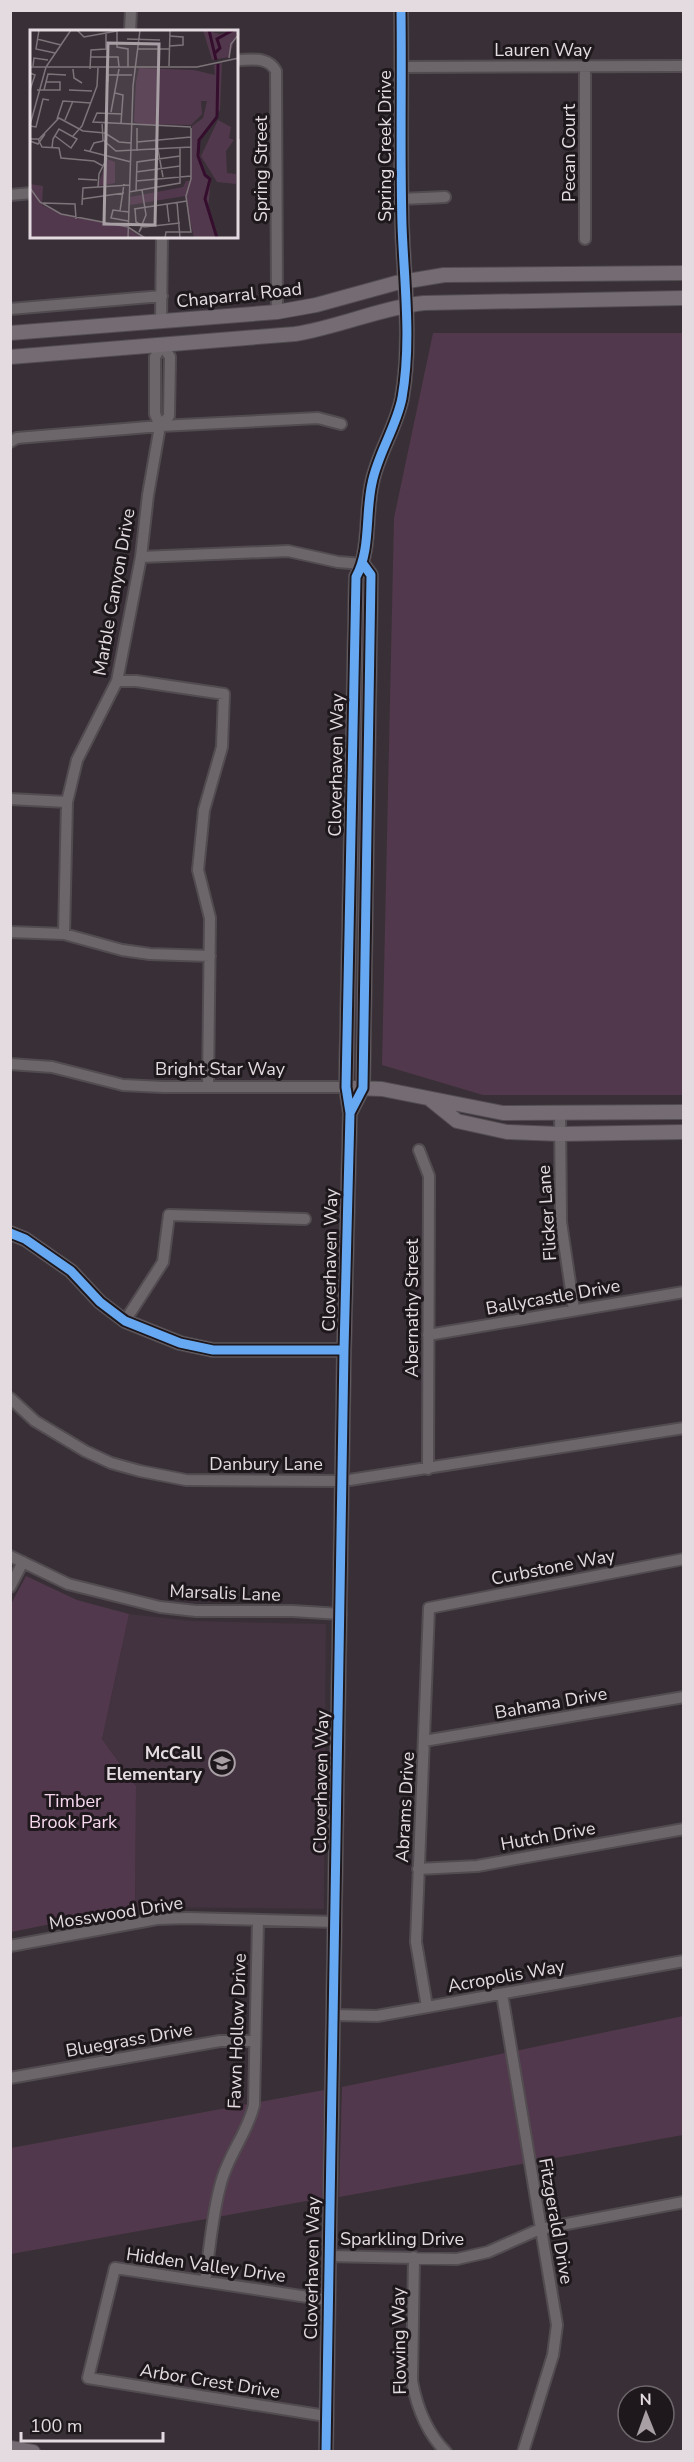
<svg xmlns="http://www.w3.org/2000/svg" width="694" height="2462" viewBox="0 0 694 2462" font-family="'Nunito Sans',sans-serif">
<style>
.built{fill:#43323f}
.green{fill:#52384c}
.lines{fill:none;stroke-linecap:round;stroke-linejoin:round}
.street-casing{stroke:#524c51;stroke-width:14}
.secondary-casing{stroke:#524c51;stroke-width:16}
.street{stroke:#6c666b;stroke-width:10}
.secondary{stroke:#756c73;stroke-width:14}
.cycleway-casing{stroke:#1e181c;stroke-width:13}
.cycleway{stroke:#66a8f1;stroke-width:9}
.labels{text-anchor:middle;stroke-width:6;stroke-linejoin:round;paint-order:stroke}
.street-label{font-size:18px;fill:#e4dbe1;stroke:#1e181c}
.poi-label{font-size:18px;font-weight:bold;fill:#e4dbe1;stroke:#1e181c;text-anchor:end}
.park-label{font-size:18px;fill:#f7d8ee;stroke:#1e181c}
.inset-river{fill:none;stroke:#350e2e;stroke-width:3}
.inset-road{fill:none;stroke:#7d747a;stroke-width:1.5}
.view{fill:#a89fa5;fill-opacity:0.15;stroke:#a89fa5;stroke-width:3}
.inset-edge{fill:none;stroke:#e4dbe1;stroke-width:3}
</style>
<rect width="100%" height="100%" fill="#383036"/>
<path class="built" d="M129 1614 192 1621 326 1624 324 1909 135 1907 136 1786 102 1739Z"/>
<path class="green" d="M433 333H683V1095H483L382 1065 394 518Z
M26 1576 77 1600 129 1614 102 1739 136 1786 135 1907 11 1932 10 1606Z
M683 2016V2135L339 2197 342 2087Z
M324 2090 323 2198 11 2254V2148Z"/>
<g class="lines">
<g class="street-casing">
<path id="street" d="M130 32 131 10
M237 60C252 60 268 56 276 71L277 312
M402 67 684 66
M10 195 32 193
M401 199 445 197
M585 239V67
M10 309 162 296
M161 320 162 237
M10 442 17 438 160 426 318 418 341 424
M141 557 288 551 338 562 363 564
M117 681H136L224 694 222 747 204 810 198 870 210 918 208 1087
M10 799 67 802
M10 932 64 934 122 950 150 954 210 956
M64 934 67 802 77 760 117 681 141 557 148 495 160 426 155 414V357L162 345 170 357 169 416 160 426
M10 1064 52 1067 123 1085 163 1087H346
M560 1113 561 1222 574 1310
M419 1150 429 1176 428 1469
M125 1321 163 1262 169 1215 305 1219
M428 1335 684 1292
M10 1398 35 1421 85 1451 111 1463 140 1471 186 1480 343 1481 684 1428
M10 1556 68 1584 160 1607 196 1611H292L341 1614
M10 1587 23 1562
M424 1741 684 1697
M418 1869 477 1866 684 1829
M10 1946 157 1919 187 1918 335 1922
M502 1994 557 2325 553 2355 523 2452
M427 2007 416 1942 429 1608 684 1559
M334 2015 377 2016 684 1961
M10 2078 220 2041H255
M329 2256 457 2259 488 2252 540 2229 684 2202
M414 2257 412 2381C417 2408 426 2432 446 2452
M205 2281C210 2248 212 2214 221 2183 228 2155 248 2132 254 2105L258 1920
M326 2416 88 2378 115 2268 328 2300"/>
</g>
<g class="secondary-casing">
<path id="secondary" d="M10 333 277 312 316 305 396 283 444 275 684 273
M10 357 295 334C339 327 380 308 424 303L684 298
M355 1088 382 1089 503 1113 684 1112
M431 1100 457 1121 507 1132 560 1134 684 1132
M350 1113 363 1088 371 575 363 564
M10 1233 25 1239 71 1271 100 1302 125 1321 180 1343 213 1350H344
M10 2448 33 2452
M326 2452 344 1350 350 1113 346 1087 356 577C371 550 365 514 372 483 378 453 396 428 402 398 412 341 404 282 402 225 400 153 402 82 401 10"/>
</g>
<use href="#street" class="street"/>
<use href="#secondary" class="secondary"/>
<g class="cycleway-casing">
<path id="cycleway" d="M350 1113 363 1088 371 575 363 564
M10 1233 25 1239 71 1271 100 1302 125 1321 180 1343 213 1350H344
M326 2452 344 1350 350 1113 346 1087 356 577C371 550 365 514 372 483 378 453 396 428 402 398 412 341 404 282 402 225 400 153 402 82 401 10"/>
</g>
<use href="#cycleway" class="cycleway"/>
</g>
<defs>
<g id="school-ring" transform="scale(1.35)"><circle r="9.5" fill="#1e181c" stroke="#a89fa5" stroke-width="1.5"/><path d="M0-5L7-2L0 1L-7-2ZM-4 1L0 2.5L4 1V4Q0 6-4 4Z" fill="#a89fa5"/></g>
</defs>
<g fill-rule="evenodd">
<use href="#school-ring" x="222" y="1763"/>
</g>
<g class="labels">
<g class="street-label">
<text x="543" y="56">Lauren Way</text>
<text transform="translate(385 146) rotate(-90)" y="6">Spring Creek Drive</text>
<text transform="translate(569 153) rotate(-90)" y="6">Pecan Court</text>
<text transform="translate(261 169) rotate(-90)" y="6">Spring Street</text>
<text transform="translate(239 295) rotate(-6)" y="6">Chaparral Road</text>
<text transform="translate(114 592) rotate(-80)" y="6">Marble Canyon Drive</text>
<text transform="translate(336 765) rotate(-89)" y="6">Cloverhaven Way</text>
<text x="220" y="1075">Bright Star Way</text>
<text transform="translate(547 1213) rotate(-94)" y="6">Flicker Lane</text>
<text transform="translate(330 1260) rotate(-89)" y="6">Cloverhaven Way</text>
<text transform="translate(553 1297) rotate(-10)" y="6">Ballycastle Drive</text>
<text transform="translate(412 1308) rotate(-90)" y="6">Abernathy Street</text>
<text x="266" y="1470">Danbury Lane</text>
<text transform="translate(553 1567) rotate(-11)" y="6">Curbstone Way</text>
<text transform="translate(225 1593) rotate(2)" y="6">Marsalis Lane</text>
<text transform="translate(551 1703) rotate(-10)" y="6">Bahama Drive</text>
<text transform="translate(321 1782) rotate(-89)" y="6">Cloverhaven Way</text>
<text transform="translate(405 1807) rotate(-87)" y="6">Abrams Drive</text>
<text transform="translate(548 1836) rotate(-10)" y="6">Hutch Drive</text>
<text transform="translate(116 1913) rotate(-9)" y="6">Mosswood Drive</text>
<text transform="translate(506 1976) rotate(-10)" y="6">Acropolis Way</text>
<text transform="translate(237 2031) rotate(-88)" y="6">Fawn Hollow Drive</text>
<text transform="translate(129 2040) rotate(-10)" y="6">Bluegrass Drive</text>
<text transform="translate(556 2221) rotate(80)" y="6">Fitzgerald Drive</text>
<text x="402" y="2245">Sparkling Drive</text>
<text transform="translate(206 2265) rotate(8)" y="6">Hidden Valley Drive</text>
<text transform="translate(312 2268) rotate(-89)" y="6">Cloverhaven Way</text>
<text transform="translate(399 2341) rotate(-91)" y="6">Flowing Way</text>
<text transform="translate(210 2381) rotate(9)" y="6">Arbor Crest Drive</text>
</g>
<g class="poi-label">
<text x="202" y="1759">McCall<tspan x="202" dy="21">Elementary</tspan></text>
</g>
<g class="park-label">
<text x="73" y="1807">Timber<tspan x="73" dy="21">Brook Park</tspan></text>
</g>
</g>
<g transform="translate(30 30)">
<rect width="208" height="208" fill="#383036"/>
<path d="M173 0 190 4 208 0 199 27 182 30ZM192 33 190 80 169 109 168 120 176 144 181 149 178 179 187 208H164L155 166 100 175V167L153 157 156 151H160L162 96 173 88 177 71H171L172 84 161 95 112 94 104 92 106 52 109 38 164 40 185 45 184 35ZM188 90 201 97 199 108 204 110 196 121 197 143 206 144V154L187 152 171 126ZM77 129 85 132V153L68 156ZM0 154 13 156 12 175 33 185 96 197 113 208H0Z" fill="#52384c"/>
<path class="inset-river" d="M179 0 186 30M185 23 190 18 187 9 203 0M187 208 175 169 180 149 175 145 168 126 169 110 187 87 188 34"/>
<path class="inset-road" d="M9 0 6 19 25 23M47 0 54 7 87 1V17L98 19V37M7 9 31 15M97 9 130 10M139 16 153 15V7L139 6M107 19H139M61 27H88L89 37M199 28 201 14 209 4M3 36 4 28 18 30M139 36 140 0M0 37H167L209 28M16 37 41 0M43 39 44 48 52 53M60 39 61 20 76 19V4M0 43 5 45 0 60M78 52V45H102M7 60H30V52H16M14 60 18 44 36 45M39 60 62 61M85 63 93 65 91 93M81 82 89 39M92 84 67 83 63 92 161 97M27 89 33 71 61 73M35 90 43 71M72 92 73 110 86 121 161 117M0 95 16 37M0 96 6 97 13 69 19 70M107 98V121M43 106 52 96 67 56 68 38M0 109H9L29 88 53 101 75 103 89 112 101 113M8 109 12 117 29 118 31 128 64 131 73 136M126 109 133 147M209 109V170M0 111 8 114 15 104M107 112 161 107M22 118 23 109 29 99 47 109 41 118 25 106M54 120 101 132M60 121 64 113 73 111M106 142 150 136M48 149 67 150M106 151 161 146M68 157 69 144 77 128M0 158 10 172 31 184 98 197 115 208M112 160 116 185 109 202 112 197M106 161 107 132 150 126M99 162 150 153V117M52 169 94 163M147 172 150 208M13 173 45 174 46 189M137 174 139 192M52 175 53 158 100 155M104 179 157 171M105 179 106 192 114 197 150 193M90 181 94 154M98 191 81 188 83 180 99 182M98 208 103 56 110 0M135 208 136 202H161L156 166 161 149V98"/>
<path class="view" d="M78 13 129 14 125 195 74 194Z"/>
<rect width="208" height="208" class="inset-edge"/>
</g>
<rect width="694" height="2462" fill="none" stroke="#e4dbe1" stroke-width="24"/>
<g transform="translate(646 2414) rotate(359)"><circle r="28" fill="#1e181c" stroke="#6d666b" stroke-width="1.5"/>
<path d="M0-4.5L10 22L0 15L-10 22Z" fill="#a89fa5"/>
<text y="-9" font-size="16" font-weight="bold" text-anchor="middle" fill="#e4dbe1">N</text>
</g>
<path d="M21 2432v9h142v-9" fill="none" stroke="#e4dbe1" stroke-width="3"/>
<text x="30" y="2432" font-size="18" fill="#e4dbe1" stroke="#1e181c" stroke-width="4.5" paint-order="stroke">100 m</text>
</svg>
